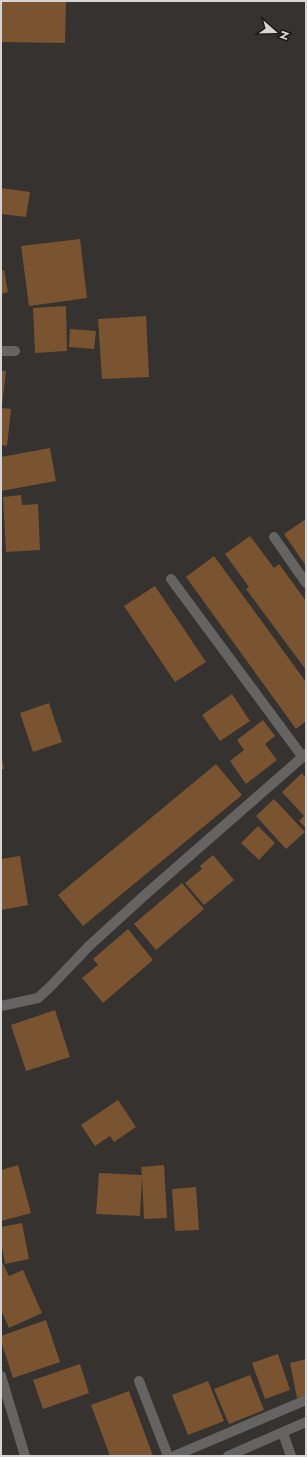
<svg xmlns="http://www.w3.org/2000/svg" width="307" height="1457" viewBox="0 0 307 1457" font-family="Jost,sans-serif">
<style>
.building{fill:#7a5331}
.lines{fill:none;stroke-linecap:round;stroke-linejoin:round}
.minor{stroke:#666363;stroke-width:10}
</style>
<rect width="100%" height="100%" fill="#36322f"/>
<path class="building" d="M1 1H66L65 43 1 42Z
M1 188 30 192 26 217 1 214Z
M80 239 87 298 29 306 21 246Z
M4 270 8 292 1 294V271Z
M66 306 67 351 35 353 33 308Z
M146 316 149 377 102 379 98 319Z
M70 329 96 331 94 349 69 347Z
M1 371H6L2 406 1 405Z
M1 408 11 409 7 446 1 445Z
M50 448 56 481 1 491V457Z
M21 495 22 505 38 504 40 550 6 552 3 497Z
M306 519V566L284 534Z
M250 536 274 568 279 564 306 601V670L246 589 249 587 225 554Z
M214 556 306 682V721L296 729 186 577Z
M155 586 206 662 175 682 124 606Z
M232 694 250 721 220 741 202 715Z
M49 703 62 742 33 752 20 713Z
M263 720 275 736 265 744 277 760 246 784 230 761 244 750 237 740Z
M1 754 4 769H1Z
M216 764 242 795 83 926 58 895Z
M302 773 306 778V828L299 821 304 816 282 792Z
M274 799 305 832 286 849 256 816Z
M258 826 275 843 259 860 241 843Z
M213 855 234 880 204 905 185 883 202 869 200 866Z
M20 856 28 905 1 910V859Z
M182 883 204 909 156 950 134 924Z
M128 929 153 960 103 1003 82 978 98 965 93 959Z
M55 1010 70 1057 26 1071 11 1025Z
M118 1100 136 1127 114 1142 110 1136 95 1146 81 1125Z
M18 1165 31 1213 1 1221V1170Z
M164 1165 167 1218 144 1219 142 1177 140 1216 96 1214 99 1173 142 1175 141 1167Z
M196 1187 199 1230 175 1231 172 1189Z
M22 1223 29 1259 5 1264 1 1242V1227Z
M2 1262 9 1276 23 1270 42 1313 9 1328 1 1310Z
M46 1320 60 1362 13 1378 1 1341V1336Z
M278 1354 290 1390 265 1399 252 1363Z
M306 1359V1396L297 1398 290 1363Z
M80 1364 89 1393 43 1409 33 1380Z
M250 1375 264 1410 229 1424 214 1389Z
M208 1381 224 1421 188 1435 172 1395Z
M129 1391 142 1426 153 1456H110L91 1405Z"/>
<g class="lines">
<path class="minor" d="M1 351H15
M274 537 306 583
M171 579 302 756
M1 1006 38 998 50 987 89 946 146 894 306 754
M1 1376 25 1456
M139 1381 168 1456
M283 1433 291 1456
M174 1456 306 1400
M228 1456 306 1422"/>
</g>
<rect width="307" height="1457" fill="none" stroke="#d7d5d3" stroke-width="4"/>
<g transform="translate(275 32) rotate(110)" stroke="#1c1a19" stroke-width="3" paint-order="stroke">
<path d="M0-3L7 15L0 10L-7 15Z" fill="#d7d5d3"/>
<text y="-6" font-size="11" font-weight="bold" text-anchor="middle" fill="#d7d5d3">N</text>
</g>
</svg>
